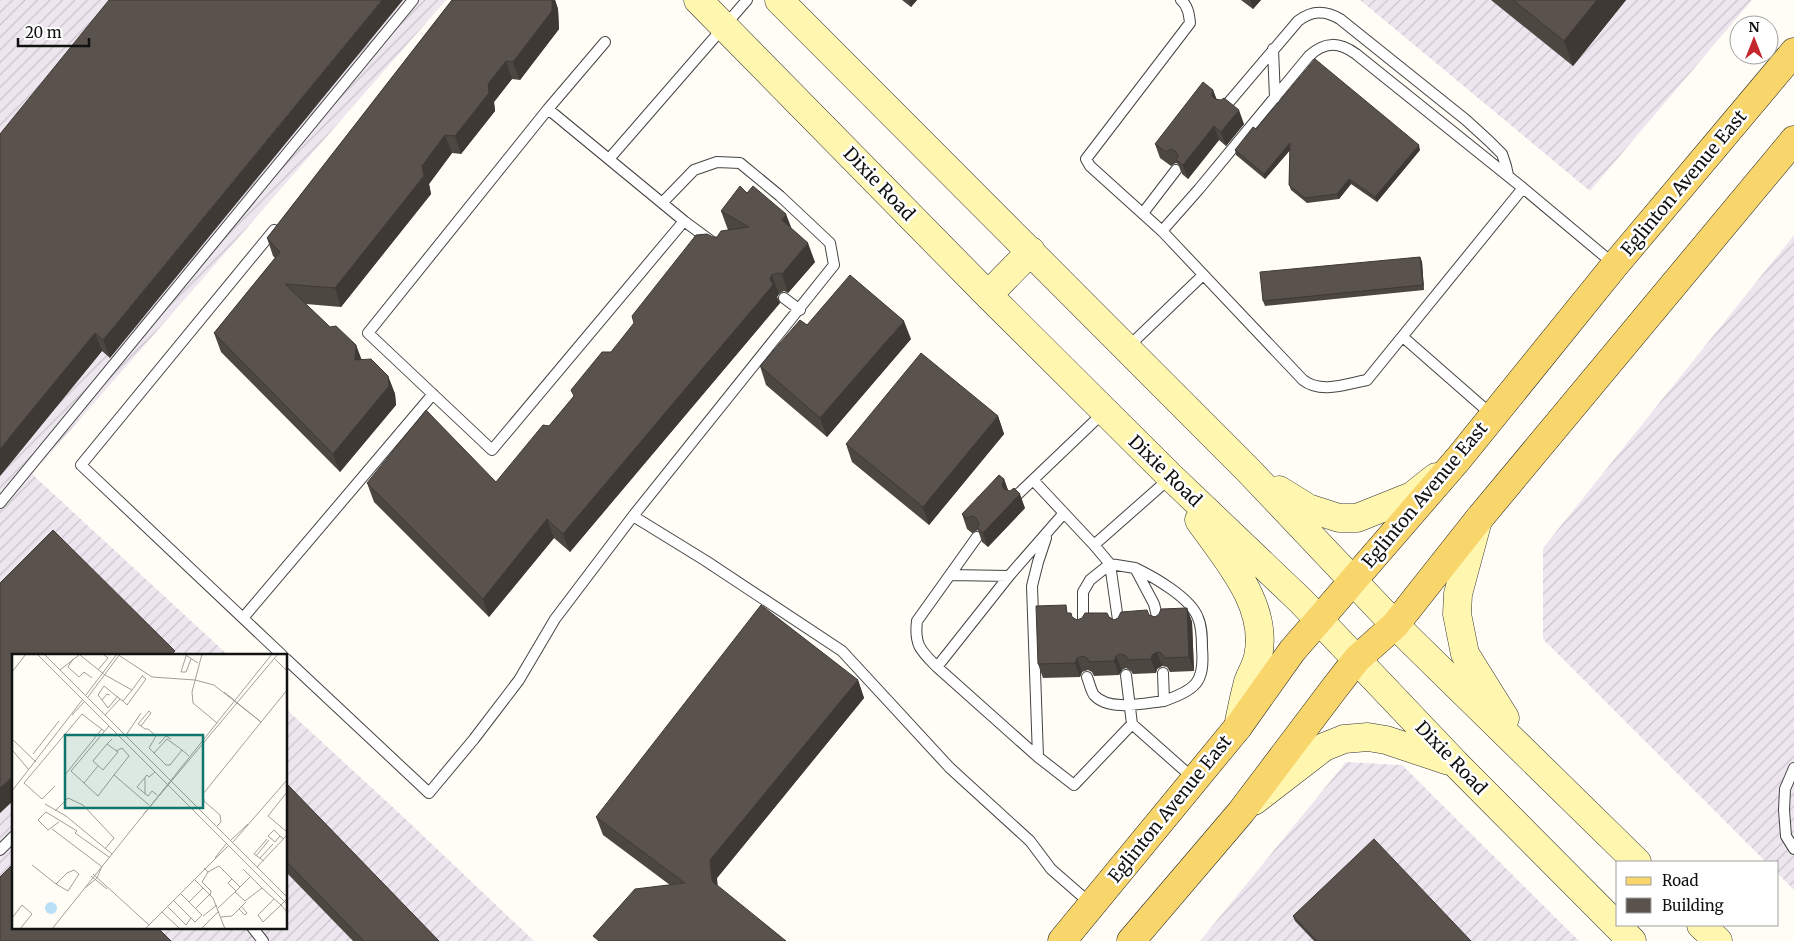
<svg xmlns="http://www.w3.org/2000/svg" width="1794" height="941" viewBox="0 0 1794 941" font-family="Merriweather,serif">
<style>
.industrial{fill:url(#industrial-furrows)}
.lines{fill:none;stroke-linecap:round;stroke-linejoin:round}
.service-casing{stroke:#444;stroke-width:12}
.secondary-casing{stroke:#333;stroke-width:29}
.primary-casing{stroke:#222;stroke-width:29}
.service{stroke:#fff;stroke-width:10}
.secondary{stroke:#fff6b0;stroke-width:28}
.primary{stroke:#f9d66b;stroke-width:28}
.wall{fill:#4d4742}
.shaded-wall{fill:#3f3936}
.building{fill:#5a524d;stroke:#3f3936}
.labels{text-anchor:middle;stroke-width:5;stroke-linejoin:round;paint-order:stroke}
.street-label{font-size:18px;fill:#111;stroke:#fff}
.inset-road{fill:none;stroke:#a09f9a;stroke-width:1}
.view{fill:#0f766e;fill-opacity:0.15;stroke:#0f766e;stroke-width:2.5}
.inset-edge{fill:none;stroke:#111;stroke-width:2.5}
</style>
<defs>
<pattern id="industrial-furrows" width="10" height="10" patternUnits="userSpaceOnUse" patternTransform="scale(1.25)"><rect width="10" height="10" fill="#eee6ef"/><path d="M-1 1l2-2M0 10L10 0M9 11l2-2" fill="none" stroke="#cbc4cc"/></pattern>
</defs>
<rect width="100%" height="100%" fill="#fffdf5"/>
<path class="industrial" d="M0 0H446L32 474 228 655H14V927H286V709L397 811 534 941H0Z
M1360 0H1752L1590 191Z
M1794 235V890L1778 874V862H1766L1543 639V548Z
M1346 762 1402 765 1579 941H1200Z"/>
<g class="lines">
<g class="service-casing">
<path id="service" d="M1181 0C1188 6 1189 14 1190 23L1086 159 1090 166 1162 231 1303 380C1321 394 1346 384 1367 380L1523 188 1615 265
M1273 49 1275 98
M1224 108 1298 21C1312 10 1325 10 1340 19L1466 120 1489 141 1502 154 1506 166 1508 175
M548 109 684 221 492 450 368 333 548 109 605 42
M609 159 747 0
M1143 213 1176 170
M684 221 711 241
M274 230 81 465 282 655
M1162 231 1199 189 1309 56C1325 41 1339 42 1356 54L1523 188
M784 298 800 310
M1403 337 1492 415
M1128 347 1203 275
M1170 478 1094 545 1064 513 1009 576 937 667 1038 757 1074 785 1132 724 1193 778
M1033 480 1064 513
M1014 498 1104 412
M0 503 413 0
M633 516 834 265 830 243 780 196 740 163 717 162 694 170 662 203
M1135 568C1154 577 1191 598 1198 618 1202 627 1202 638 1202 648 1205 684 1195 689 1164 701
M950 575 1009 576
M243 618 433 394
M1083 627V592L1090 580 1110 564 1094 545
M1119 627 1110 564 1135 568 1154 604 1159 624
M286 659 429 793 474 739 519 680 555 619 633 516 706 561 842 651 950 768 1030 841 1051 869 1091 904
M937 667C921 651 914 645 917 621L977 537
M1126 675 1132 724
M1087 677C1089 682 1091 691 1094 695 1109 712 1145 703 1164 701L1163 673
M1038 757 1032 586 1038 562 1046 538
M1794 768 1785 789 1784 810 1786 836 1794 849
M0 850 14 836
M252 927 263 941"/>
</g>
<g class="secondary-casing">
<path id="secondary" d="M698 0 988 295 1171 477 1301 601 1455 763 1632 941
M779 0 1249 471 1395 625 1637 862
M988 295 1031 251
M1279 490 1308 508 1339 518H1357L1412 496 1436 477
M1199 520C1227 560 1269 605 1258 657 1256 666 1251 674 1248 682 1244 697 1241 712 1238 727
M1478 520 1458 594 1457 614 1465 654 1505 718
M1254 801 1324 747 1344 739 1368 737 1386 740 1449 761
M1701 925 1718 941"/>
</g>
<g class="primary-casing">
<path id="primary" d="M1062 941 1238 727 1292 651 1459 458 1615 265 1794 52
M1131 941 1241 812 1333 690 1357 659 1395 625 1478 520 1794 140"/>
</g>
<use href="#service" class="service"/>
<use href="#secondary" class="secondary"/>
<use href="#primary" class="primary"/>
</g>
<path class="wall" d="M109 0 110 358 102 351 0 476Z
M452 0H555L558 9 559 29 520 80 512 79 494 102 495 111 461 154 452 153 429 184 431 194 341 307 306 304 330 327 356 345 361 360 388 376 395 394 396 405 340 472 221 352 214 333 275 258 273 256 267 238Z
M902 0H917L911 7Z
M1241 0H1261L1253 9Z
M1491 0H1626L1573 66Z
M1213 90 1217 100 1244 124 1226 146 1219 140 1188 179 1182 174 1178 164 1176 163 1171 166 1160 158 1155 144Z
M1256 129 1420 150 1377 202 1351 184 1339 199 1307 203 1291 190 1289 185 1290 150 1265 179 1236 155 1235 150Z
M747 193 792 229 815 262 788 293 784 291 779 294 777 297 780 303 570 552 554 538 489 617 374 502 367 483 496 482 549 426 611 352 717 237 728 230 721 211Z
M1420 257 1422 262 1424 290 1265 306 1263 301Z
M807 325 911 339 827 437 766 385 760 366Z
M998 416 1004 434 929 525 852 462 846 444Z
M1004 479 1008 490 1025 508 988 547 982 542 978 530 972 533 967 529 962 514Z
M1187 608 1192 622 1194 671 1170 672 1167 667 1162 666 1157 669 1156 673 1133 674 1131 671 1126 668 1122 670 1119 675 1094 676 1092 672 1088 670 1082 672 1080 677 1043 678 1038 664 1069 613 1072 617 1077 620 1109 617 1114 620 1149 615 1155 617Z
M858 680 864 698 717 878 670 885 603 835 596 817Z
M286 783 439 941H353L286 872Z
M1293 916 1471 941H1314L1295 921Z"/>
<path class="shaded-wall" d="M382 0H403L110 358 103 340Z
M552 0H555L558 9 559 29 520 80 513 62Z
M909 0H917L911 7Z
M1250 0H1261L1253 9Z
M1597 0H1626L1573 66 1564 41Z
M506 61 512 79 494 102 495 111 461 154 455 136 488 84Z
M1213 90 1218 104 1212 96Z
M1239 110 1244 124 1226 146 1221 132Z
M1214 126 1219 140 1188 179 1183 165Z
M445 135 452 153 429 184 431 194 341 307 335 288 422 166Z
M1290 143 1292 148 1265 179 1264 174Z
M1419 145 1420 150 1377 202 1375 197Z
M1349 179 1351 184 1339 199 1337 194Z
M786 214 793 232 782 220Z
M808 243 815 262 788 293 782 274Z
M1420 257 1422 262 1424 290 1423 285Z
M772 275 779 294 777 297 780 303 570 552 563 534 770 279Z
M904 321 911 339 827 437 820 418Z
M95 333 102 351 0 476V449Z
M356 345 363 363 355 360Z
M388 376 395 394 396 405 340 472 333 454Z
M998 416 1004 434 929 525 923 507Z
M1004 479 1009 493 1007 499 1002 485Z
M1020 494 1025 508 988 547 983 533Z
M547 519 554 538 489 617 483 599Z
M1187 608 1192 622 1194 671 1189 657Z
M1157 652 1162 666 1157 669 1156 673 1151 659 1152 655Z
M1116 656 1122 670 1119 675 1114 661Z
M1077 658 1082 672 1080 677 1075 663Z
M858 680 864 698 717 878 719 899 712 881 710 860Z
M14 775V800L0 813V788Z"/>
<path class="building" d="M109 0H382L103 340 95 333 0 449V134Z
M452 0H552V11L513 62 506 61 488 84 489 93 455 136 445 135 422 166 424 176 335 288 285 284 330 327 336 326 356 345 355 360 371 359 388 376 389 386 333 454 214 333 280 252 267 238Z
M1513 0H1597L1564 41Z
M1315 59 1419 145 1375 197 1349 179 1337 194 1305 198 1289 185 1290 143 1264 174 1235 150 1253 127 1256 129Z
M1203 82 1213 90 1212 96 1215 99 1221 100 1224 98 1239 110 1221 132 1214 126 1183 165 1176 160 1178 156 1175 151 1171 149 1166 152 1155 144Z
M740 186 747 193 753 186 786 214 782 220 808 243 782 274 778 273 772 275 770 279 773 285 563 534 547 519 483 599 367 483 426 410 496 482 543 425 549 426 574 396 571 390 602 352H611L634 323 632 316 696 235 707 234 713 237H717L721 231 749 227 721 211Z
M1420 257 1423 285 1263 301 1260 272Z
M850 275 904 321 820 418 760 366 800 320 807 325Z
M921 353 998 416 923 507 846 444Z
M999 475 1004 479 1002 485 1004 489 1010 491 1014 488 1020 494 983 533 977 528 979 523 976 518 972 516 967 518 962 514Z
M53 530 175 651 171 655H14V775L0 788V583Z
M761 605 858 680 710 860 712 881 786 941H599L593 936 635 889 685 883 596 817Z
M1066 605 1067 613H1071L1072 617 1077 620 1082 618 1085 613H1107L1109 617 1114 620 1118 618 1121 612 1147 610 1149 615 1155 617 1159 614 1161 609 1187 608 1189 657 1165 658 1161 653 1157 652 1152 655 1151 659 1128 660 1126 656 1120 654 1116 656 1114 661 1089 662 1087 658 1083 656 1077 658 1075 663 1038 664 1036 606Z
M286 783 439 941H364L286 861Z
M1374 839 1471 941H1317L1293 916Z
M14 863V927H157L171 941H0V877Z"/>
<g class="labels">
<g class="street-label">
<text transform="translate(1684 183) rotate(-50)" y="6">Eglinton Avenue East</text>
<text transform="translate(879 184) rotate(46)" y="6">Dixie Road</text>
<text transform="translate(1165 471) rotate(44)" y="6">Dixie Road</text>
<text transform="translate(1425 495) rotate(-50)" y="6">Eglinton Avenue East</text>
<text transform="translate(1451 758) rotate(46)" y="6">Dixie Road</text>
<text transform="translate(1170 809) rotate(-51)" y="6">Eglinton Avenue East</text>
</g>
</g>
<g transform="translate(12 654)">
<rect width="275" height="275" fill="#fffdf5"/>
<path d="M33 254a6 6 0 1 1 12 0a6 6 0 1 1-12 0Z" fill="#b9e0f7"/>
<path class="inset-road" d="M25 0 275 250M32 0 275 243M105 0 140 23 183 26 202 31 249 68M172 0 186 9M190 0 180 38 181 49 205 69M68 1 93 21 120 36 111 47 108 45 93 61M174 2 169 18H174L179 5M262 4 275 17M61 5 56 13 67 23 72 18 80 24M48 16 67 1M86 16 96 4 91 0M0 18 14 0M120 36 131 21M212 38 249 68M74 41 105 0M98 41 95 40 90 46 86 41 92 32 108 45M76 43 108 0M90 46 96 54 106 42M111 47 115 51 134 25 130 22M60 61 73 47M97 72 59 117 86 142 102 121 137 151M129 72 139 59 137 57 126 70 129 72 133 75H136L144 82 137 94 154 111H158L170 96 177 102M114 81 129 59M0 85 24 108M95 90 106 98 91 116 81 107 95 90 100 85M147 90 154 82 159 85M1 97 17 116M142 99 155 85 170 96M21 100 47 67M143 118 137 123 135 121 125 133 136 142 140 137 145 141M102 121 117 102 110 94 104 97M52 122 90 75M72 129 86 112M43 132 30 145 12 129 70 60 92 77M0 137 71 45M275 138 256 162 275 178M133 140V124M33 150 54 162 100 200M43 157 56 144 71 151 102 184 93 195M131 161 266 0M47 168 36 176 26 166 34 158 65 177 63 179 97 203M205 172 209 168 208 161 192 147 191 140 275 36M40 175 89 212M268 182 262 176 256 182 263 188 268 182 272 185M219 186 236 170M221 188 275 126M244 202 257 186M203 204 214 190M248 204 261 190M252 207 242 200 255 185M20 211 44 230 56 237 67 220 62 216 55 219 44 230M245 213 275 181M192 214 196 218 207 212 228 233 223 238 233 247 250 234 269 251 275 245M231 215 250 234M196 218 190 228 199 237 198 242M81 220 137 271M79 222 95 235M182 225 201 244 213 275M220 225 216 229 224 237M228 233 239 222M73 234 85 224 90 212M168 239 190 261 183 268 179 264M262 245 246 261 251 268 269 251 275 258M177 248 191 234M155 252 174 271 179 264 161 246M206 254 223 238M183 255 197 241M227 255 233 261 235 259 229 252M150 258 168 275M191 262 205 251M209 263 220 262 234 248M0 264 10 251 20 260 8 275M40 275 260 0M133 275 217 191M189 275 207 257"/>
<path class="view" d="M53 81H191V154H53Z"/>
<rect width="275" height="275" class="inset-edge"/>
</g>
<rect x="1616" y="861" width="162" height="65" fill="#ffffff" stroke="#a0a0a0"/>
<rect x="1626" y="877" width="25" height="8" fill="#f9d66b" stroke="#a0a0a0"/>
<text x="1662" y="886" font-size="15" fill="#111111">Road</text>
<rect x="1626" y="898" width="25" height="15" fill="#5a524d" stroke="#a0a0a0"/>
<text x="1662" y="911" font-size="15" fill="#111111">Building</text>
<g transform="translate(1754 40)"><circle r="24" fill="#ffffff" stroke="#a0a0a0"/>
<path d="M0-4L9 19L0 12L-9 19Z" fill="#c4262e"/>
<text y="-8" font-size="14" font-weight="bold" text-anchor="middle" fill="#111111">N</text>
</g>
<path d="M18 38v8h71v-8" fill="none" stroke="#111111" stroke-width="2.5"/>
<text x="25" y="38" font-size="15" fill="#111111" stroke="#ffffff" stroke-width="4" paint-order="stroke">20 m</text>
</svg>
